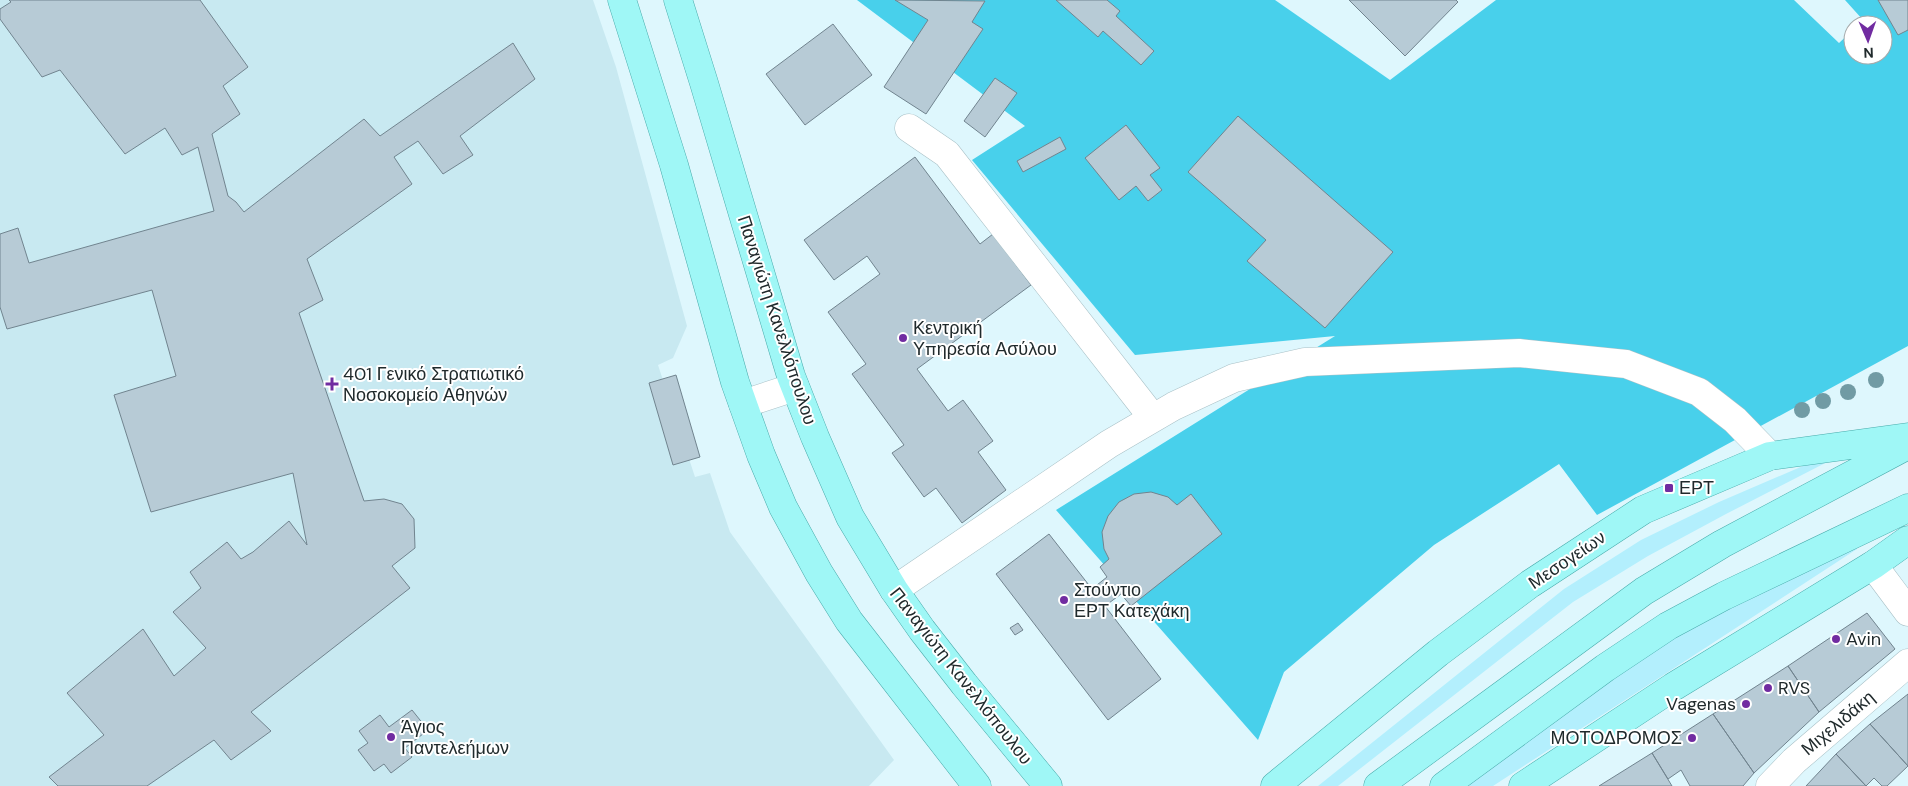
<svg xmlns="http://www.w3.org/2000/svg" width="1908" height="786" viewBox="0 0 1908 786" font-family="'DM Sans',sans-serif">
<style>
.built{fill:#c8e9f1}
.green{fill:#b3effd}
.forest{fill:#48d0eb}
.building{fill:#b7cbd6;stroke:#71848f}
.lines{fill:none;stroke-linecap:round;stroke-linejoin:round}
.minor-casing{stroke:#a9c1c7;stroke-width:29}
.major-casing{stroke:#49abab;stroke-width:29}
.minor{stroke:#fff;stroke-width:28}
.major{stroke:#9ff7f6;stroke-width:28}
.tree{fill:#719ba4}
.poi-dot{fill:#712ca1;stroke:#fff;stroke-width:2}
.labels{text-anchor:middle;stroke-width:4;stroke-linejoin:round;paint-order:stroke}
.street-label{font-size:18px;fill:#202a2c;stroke:#fff}
.poi-label{font-size:18px;fill:#202a2c;stroke:#fff;text-anchor:start}
</style>
<rect width="100%" height="100%" fill="#def7fd"/>
<path class="built" d="M0 0H593L616 67 687 326 673 358 658 365 695 477 710 473 730 532 894 760 869 786H0Z"/>
<path class="green" d="M1833 453 1835 458 1726 514 1648 556 1573 602 1338 786H1318L1564 589 1641 540 1719 502Z
M1854 542 1857 549 1493 786H1462L1673 632Z"/>
<path class="forest" d="M857 0H1275L1390 80 1496 0H1794L1839 43 1853 30V55H1883V25H1858L1863 20 1845 0H1908V346L1597 515 1559 464 1434 545 1284 672 1258 740 1056 510 1335 336 1135 355 972 160 1025 126Z"/>
<path class="building" d="M9 0H200L248 67 223 86 240 114 212 134 228 196 236 202 244 212 364 119 380 136 513 43 535 79 460 136 473 155 443 174 418 141 394 157 412 184 307 259 323 300 299 313 364 501 384 499 402 504 414 519 415 548 392 566 410 588 251 712 271 731 231 760 214 740 147 786H58L49 777 104 735 67 693 143 629 174 676 206 648 173 612 201 588 190 572 227 542 241 559 253 552 289 521 307 545 293 473 151 512 114 395 176 376 152 290 7 329 0 307V234L18 228 29 263 214 211 198 147 182 155 165 128 125 154 60 70 42 77 0 19V9L11 2Z
M895 0 985 1 972 22 983 29 926 114 884 87 928 20Z
M1056 0H1107L1120 11 1116 16 1154 51 1141 65 1103 31 1098 37Z
M1349 0H1456L1458 2 1405 56Z
M1878 0H1908V30L1898 35Z
M833 24 872 75 805 125 766 74Z
M995 78 1017 93 985 137 964 121Z
M1238 116 1393 252 1325 328 1247 261 1266 240 1188 172Z
M1126 125 1160 168 1150 175 1162 190 1148 201 1136 186 1119 200 1085 158Z
M1060 137 1066 149 1023 172 1017 161Z
M915 157 980 244 993 234 1031 285 917 369 948 411 963 400 993 441 978 452 1006 490 962 523 936 488 924 497 892 453 904 445 852 374 866 364 828 312 880 274 867 256 834 280 804 240Z
M676 375 700 457 673 465 649 383Z
M1151 492 1168 497 1177 505 1191 494 1222 534 1131 606 1121 594 1105 606 1161 679 1108 720 996 574 1049 534 1092 589 1107 577 1100 567 1109 559 1104 549 1102 532 1108 516 1119 502 1134 494Z
M1867 613 1895 649 1819 712 1788 666Z
M1018 623 1023 630 1015 635 1010 628Z
M1788 666 1819 712 1754 773 1713 714Z
M1908 694V766L1870 724Z
M412 710 428 730 405 748 412 757 391 773 384 764 374 771 358 750 368 743 359 731 380 715 389 727Z
M1713 714 1754 773 1743 786H1690L1681 770 1668 779 1652 753Z
M1870 724 1908 766 1887 786H1882L1874 778 1866 786 1836 754Z
M1652 753 1672 786H1599Z
M1836 754 1866 786H1806Z"/>
<g class="lines">
<g class="minor-casing">
<path id="minor" d="M909 128 947 154 1153 418
M743 404 795 387
M1873 565 1908 612
M894 590 1109 444 1174 406 1234 378 1305 362 1519 353 1626 364 1699 392 1735 420 1770 456
M1770 786 1794 761 1908 663"/>
</g>
<g class="major-casing">
<path id="major" d="M622 0 674 165 735 382 761 455 783 507 819 573 849 621 977 786
M678 0 704 83 791 376 815 437 850 517 894 590 922 630 964 684 1048 786
M1275 786 1438 653 1530 584 1643 510 1770 456 1908 437
M1378 786 1644 591 1722 544 1908 445
M1444 786 1605 668 1668 626 1724 596 1908 508
M1523 786 1673 687 1873 565 1908 540"/>
</g>
<use href="#minor" class="minor"/>
<use href="#major" class="major"/>
</g>
<g class="tree">
<circle cx="1876" cy="380" r="8"/>
<circle cx="1848" cy="392" r="8"/>
<circle cx="1823" cy="401" r="8"/>
<circle cx="1802" cy="410" r="8"/>
</g>
<g class="poi-dot">
<circle cx="903" cy="338" r="5"/>
<path d="M329.5 376.5h5v5h5v5h-5v5h-5v-5h-5v-5h5z"/>
<rect x="1664" y="483" width="10" height="10" rx="2.5"/>
<circle cx="1064" cy="600" r="5"/>
<circle cx="1836" cy="639" r="5"/>
<circle cx="1768" cy="688" r="5"/>
<circle cx="1746" cy="704" r="5"/>
<circle cx="391" cy="737" r="5"/>
<circle cx="1692" cy="738" r="5"/>
</g>
<g class="labels">
<g class="street-label">
<text transform="translate(777 320) rotate(72)" y="6">Παναγιώτη Κανελλόπουλου</text>
<text transform="translate(1567 560) rotate(-34)" y="6">Μεσογείων</text>
<text transform="translate(961 676) rotate(52)" y="6">Παναγιώτη Κανελλόπουλου</text>
<text transform="translate(1838 723) rotate(-40)" y="6">Μιχελιδάκη</text>
</g>
<g class="poi-label">
<text x="913" y="334">Κεντρική<tspan x="913" dy="21">Υπηρεσία Ασύλου</tspan></text>
<text x="343" y="380">401 Γενικό Στρατιωτικό<tspan x="343" dy="21">Νοσοκομείο Αθηνών</tspan></text>
<text x="1679" y="494">ΕΡΤ</text>
<text x="1074" y="596">Στούντιο<tspan x="1074" dy="21">ΕΡΤ Κατεχάκη</tspan></text>
<text x="1846" y="645">Avin</text>
<text x="1778" y="694">RVS</text>
<text x="1736" y="710" text-anchor="end">Vagenas</text>
<text x="401" y="733">Άγιος<tspan x="401" dy="21">Παντελεήμων</tspan></text>
<text x="1682" y="744" text-anchor="end">ΜΟΤΟΔΡΟΜΟΣ</text>
</g>
</g>
<g transform="translate(1868 40) rotate(178)"><circle r="24" fill="#ffffff" stroke="#a6aaab"/>
<path d="M0-4L9 19L0 12L-9 19Z" fill="#712ca1"/>
<text y="-8" font-size="14" font-weight="bold" text-anchor="middle" fill="#202a2c">N</text>
</g>
</svg>
